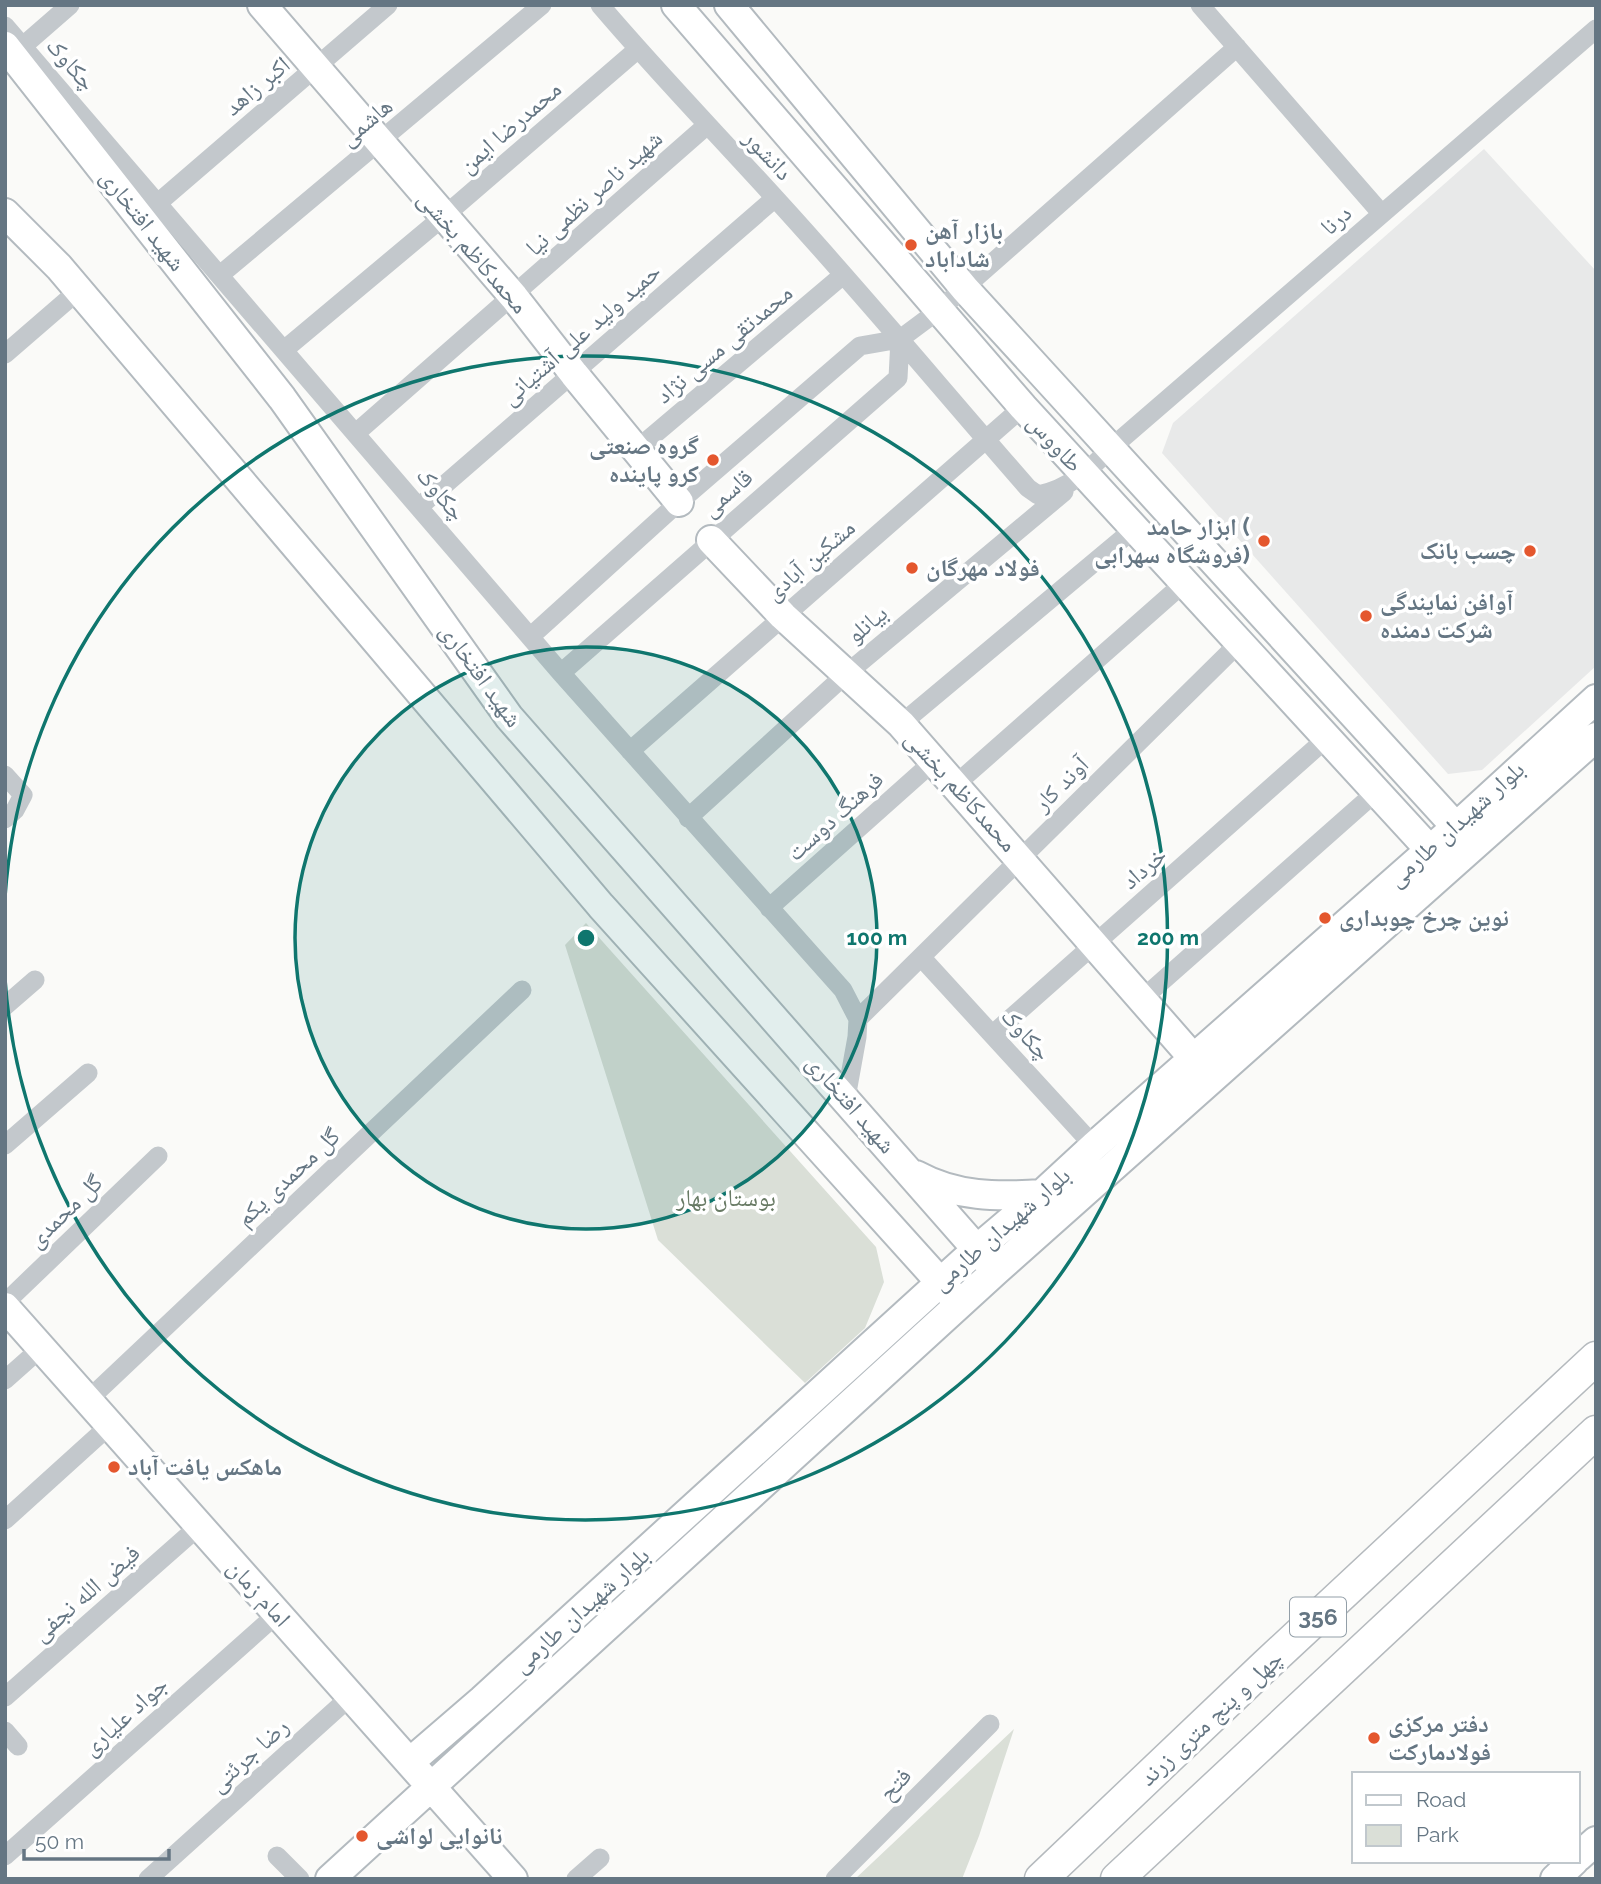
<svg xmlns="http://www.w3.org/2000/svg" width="1601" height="1884" viewBox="0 0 1601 1884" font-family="Raleway,'Noto Naskh Arabic',sans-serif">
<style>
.built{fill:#e8e9e9}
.green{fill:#dadfd7}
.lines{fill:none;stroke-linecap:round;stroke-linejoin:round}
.secondary-casing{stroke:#b3babf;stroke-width:32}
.primary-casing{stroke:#b5babe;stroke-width:35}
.street{stroke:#c3c8cc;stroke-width:19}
.secondary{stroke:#fff;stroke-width:28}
.primary{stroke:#fff;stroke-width:32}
.ring{fill:none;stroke:#0f766e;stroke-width:3.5}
.poi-dot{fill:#e4572e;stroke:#fff;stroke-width:2.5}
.labels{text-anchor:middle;stroke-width:7;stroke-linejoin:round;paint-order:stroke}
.shield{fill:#fff;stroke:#939fa8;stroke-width:2}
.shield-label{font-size:23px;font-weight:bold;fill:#657683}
.street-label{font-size:24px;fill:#657683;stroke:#fff}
.poi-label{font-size:24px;font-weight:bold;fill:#657683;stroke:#fff;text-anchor:start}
.park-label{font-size:24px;fill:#687a64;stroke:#fff}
.centre{fill:#0f766e;stroke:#fff;stroke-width:3.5}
.ring-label{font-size:21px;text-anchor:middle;font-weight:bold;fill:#0f766e;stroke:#fff;stroke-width:7;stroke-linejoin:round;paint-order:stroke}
</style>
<rect width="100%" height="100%" fill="#fafaf8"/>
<path class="built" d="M1484 149 1596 271V666L1482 770 1448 774 1162 453 1173 423Z"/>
<path class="green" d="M586 923 876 1247 884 1282 865 1328 805 1383 658 1240 565 945Z
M1014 1729 979 1836 962 1879H855Z"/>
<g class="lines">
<g class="secondary-casing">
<path id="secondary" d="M262 5 514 297 574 374 679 502
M676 5 1023 407 1441 862
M729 5 965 289 1467 839
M5 46 282 398 509 717 987 1261
M5 213 59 267 601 906 951 1294
M711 540 783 616 901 724 1194 1059
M916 1175C956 1197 997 1197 1042 1194
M5 1307 513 1879
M410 1762 482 1700 976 1250 1042 1194 1094 1146 1456 827 1596 699
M1578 1857 1596 1841
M330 1879 997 1270 1596 737
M1555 1879 1574 1861"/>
</g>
<g class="primary-casing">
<path id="primary" d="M1041 1879 1266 1665 1596 1358
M1117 1879 1596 1432"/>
</g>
<path class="street" d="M600 5C657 72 717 134 776 199 862 293 944 392 1028 488L1038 495C1069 489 1089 470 1111 448L1596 29
M1200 5 1381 213
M5 26 561 673 843 990 858 1019 857 1037 846 1098
M23 46 70 5
M158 203 388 5
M220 275 542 5
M284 350 443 217 638 49
M5 354 79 290
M356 433 706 126
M636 450 843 275
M419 507 775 198
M530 637 679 502 860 346 900 339 939 310 1237 47
M561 673 898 378 900 339
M901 724 1134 529
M630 751 1023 407
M5 775 23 795 15 810 5 819
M955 785 1184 583
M688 818 845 675 1064 492
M769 908 934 761
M921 957 1094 1146
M1142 999 1376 792
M5 1006 35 980
M858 1019 1239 643
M993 1034 1327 738
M5 1145 88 1073
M5 1303 158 1156
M5 1380 41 1348
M88 1400 522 990
M5 1520 110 1425
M5 1697 199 1526
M5 1731 18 1746
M5 1856 277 1614
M277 1856 300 1879
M148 1879 351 1696
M576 1879 600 1858
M835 1879 990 1724"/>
<use href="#secondary" class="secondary"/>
<use href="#primary" class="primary"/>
</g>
<circle cx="586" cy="938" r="291" fill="#0f766e" fill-opacity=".12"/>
<g class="ring">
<circle cx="586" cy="938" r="291"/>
<path d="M5 897A582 582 0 1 1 5 979"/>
</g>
<g class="poi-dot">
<circle cx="911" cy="245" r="7"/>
<circle cx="713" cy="460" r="7"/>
<circle cx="1264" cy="541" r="7"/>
<circle cx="1530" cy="551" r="7"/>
<circle cx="912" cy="568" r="7"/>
<circle cx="1366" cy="616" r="7"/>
<circle cx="1325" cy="918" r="7"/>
<circle cx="114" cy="1467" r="7"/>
<circle cx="1374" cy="1738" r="7"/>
<circle cx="362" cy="1836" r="7"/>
</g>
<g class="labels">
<rect class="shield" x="1290" y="1597.5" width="56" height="39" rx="5"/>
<g class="shield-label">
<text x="1318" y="1625">356</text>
</g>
<g class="street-label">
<text transform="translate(71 64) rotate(49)" y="8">چکاوک</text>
<text transform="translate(257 86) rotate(-40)" y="8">اکبر زاهد</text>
<text transform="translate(366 122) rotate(-40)" y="8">هاشمی</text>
<text transform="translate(510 127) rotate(-41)" y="8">محمدرضا ایمن</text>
<text transform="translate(768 155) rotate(47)" y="8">دانشور</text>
<text transform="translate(594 193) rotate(-42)" y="8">شهید ناصر نظمی نیا</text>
<text transform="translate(143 220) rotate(52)" y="8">شهید افتخاری</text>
<text transform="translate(1336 220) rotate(-42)" y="8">درنا</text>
<text transform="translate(473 252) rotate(49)" y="8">محمدکاظم بخشی</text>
<text transform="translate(581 334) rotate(-41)" y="8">حمید ولید علی آشتیانی</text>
<text transform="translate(724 344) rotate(-40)" y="8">محمدتقی مسی نژاد</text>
<text transform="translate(1055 443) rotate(48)" y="8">طاووس</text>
<text transform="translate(727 493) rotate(-41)" y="8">قاسمی</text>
<text transform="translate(441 494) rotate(50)" y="8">چکاوک</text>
<text transform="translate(810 560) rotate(-41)" y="8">مشکین آبادی</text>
<text transform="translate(867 624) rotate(-40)" y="8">بیانلو</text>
<text transform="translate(481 675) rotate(54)" y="8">شهید افتخاری</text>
<text transform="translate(1061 784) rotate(-45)" y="8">آوند کار</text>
<text transform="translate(961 791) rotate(48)" y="8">محمدکاظم بخشی</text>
<text transform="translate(835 816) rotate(-42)" y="8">فرهنگ دوست</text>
<text transform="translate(1456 824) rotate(-42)" y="8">بلوار شهیدان طارمی</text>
<text transform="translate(1144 868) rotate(-41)" y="8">خرداد</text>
<text transform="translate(1026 1034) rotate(48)" y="8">چکاوک</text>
<text transform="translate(851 1104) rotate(49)" y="8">شهید افتخاری</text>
<text transform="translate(288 1177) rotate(-43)" y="8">گل محمدی یکم</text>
<text transform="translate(65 1211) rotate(-44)" y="8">گل محمدی</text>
<text transform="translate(1001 1229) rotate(-41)" y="8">بلوار شهیدان طارمی</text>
<text transform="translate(86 1593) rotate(-41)" y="8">فیض الله نجفی</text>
<text transform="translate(259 1593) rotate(48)" y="8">امام زمان</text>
<text transform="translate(581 1610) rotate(-42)" y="8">بلوار شهیدان طارمی</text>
<text transform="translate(125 1716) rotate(-42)" y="8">جواد علیاری</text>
<text transform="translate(1211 1718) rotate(-43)" y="8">چهل و پنج متری زرند</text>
<text transform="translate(249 1755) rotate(-42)" y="8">رضا جرئتی</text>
<text transform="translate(895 1784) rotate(-45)" y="8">فتح</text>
</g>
<g class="poi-label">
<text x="925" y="239">بازار آهن<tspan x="925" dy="28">شاداباد</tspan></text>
<text x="699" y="454" text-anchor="end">گروه صنعتی<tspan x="699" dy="28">کرو پاینده</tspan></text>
<text x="1250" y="535" text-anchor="end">ابزار حامد (<tspan x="1250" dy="28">فروشگاه سهرابی)</tspan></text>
<text x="1516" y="559" text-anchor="end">چسب بانک</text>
<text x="926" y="576">فولاد مهرگان</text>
<text x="1380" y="610">آوافن نمایندگی<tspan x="1380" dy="28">شرکت دمنده</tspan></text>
<text x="1339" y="926">نوین چرخ چوبداری</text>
<text x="128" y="1475">ماهکس یافت آباد</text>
<text x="1388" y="1732">دفتر مرکزی<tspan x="1388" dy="28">فولادمارکت</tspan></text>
<text x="376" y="1844">نانوایی لواشی</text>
</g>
<g class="park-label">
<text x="726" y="1206">بوستان بهار</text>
</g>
</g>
<circle cx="586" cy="938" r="10" class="centre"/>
<g class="ring-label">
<text x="877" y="945">100 m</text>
<text x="1168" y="945">200 m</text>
</g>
<rect width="1601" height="1884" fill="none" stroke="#657683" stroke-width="14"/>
<rect x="1352" y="1772" width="228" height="91" fill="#ffffff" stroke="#c1c8cd" stroke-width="2"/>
<rect x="1366" y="1795" width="35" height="10" fill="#ffffff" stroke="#c1c8cd" stroke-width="2"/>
<text x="1416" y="1807" font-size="21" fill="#657683">Road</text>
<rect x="1366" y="1825" width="35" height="21" fill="#dadfd7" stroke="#c1c8cd" stroke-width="2"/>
<text x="1416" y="1842" font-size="21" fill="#657683">Park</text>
<path d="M24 1849v10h145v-10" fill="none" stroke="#657683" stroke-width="3.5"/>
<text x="35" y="1849" font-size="21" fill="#657683" stroke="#ffffff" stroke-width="5" paint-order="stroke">50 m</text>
</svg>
